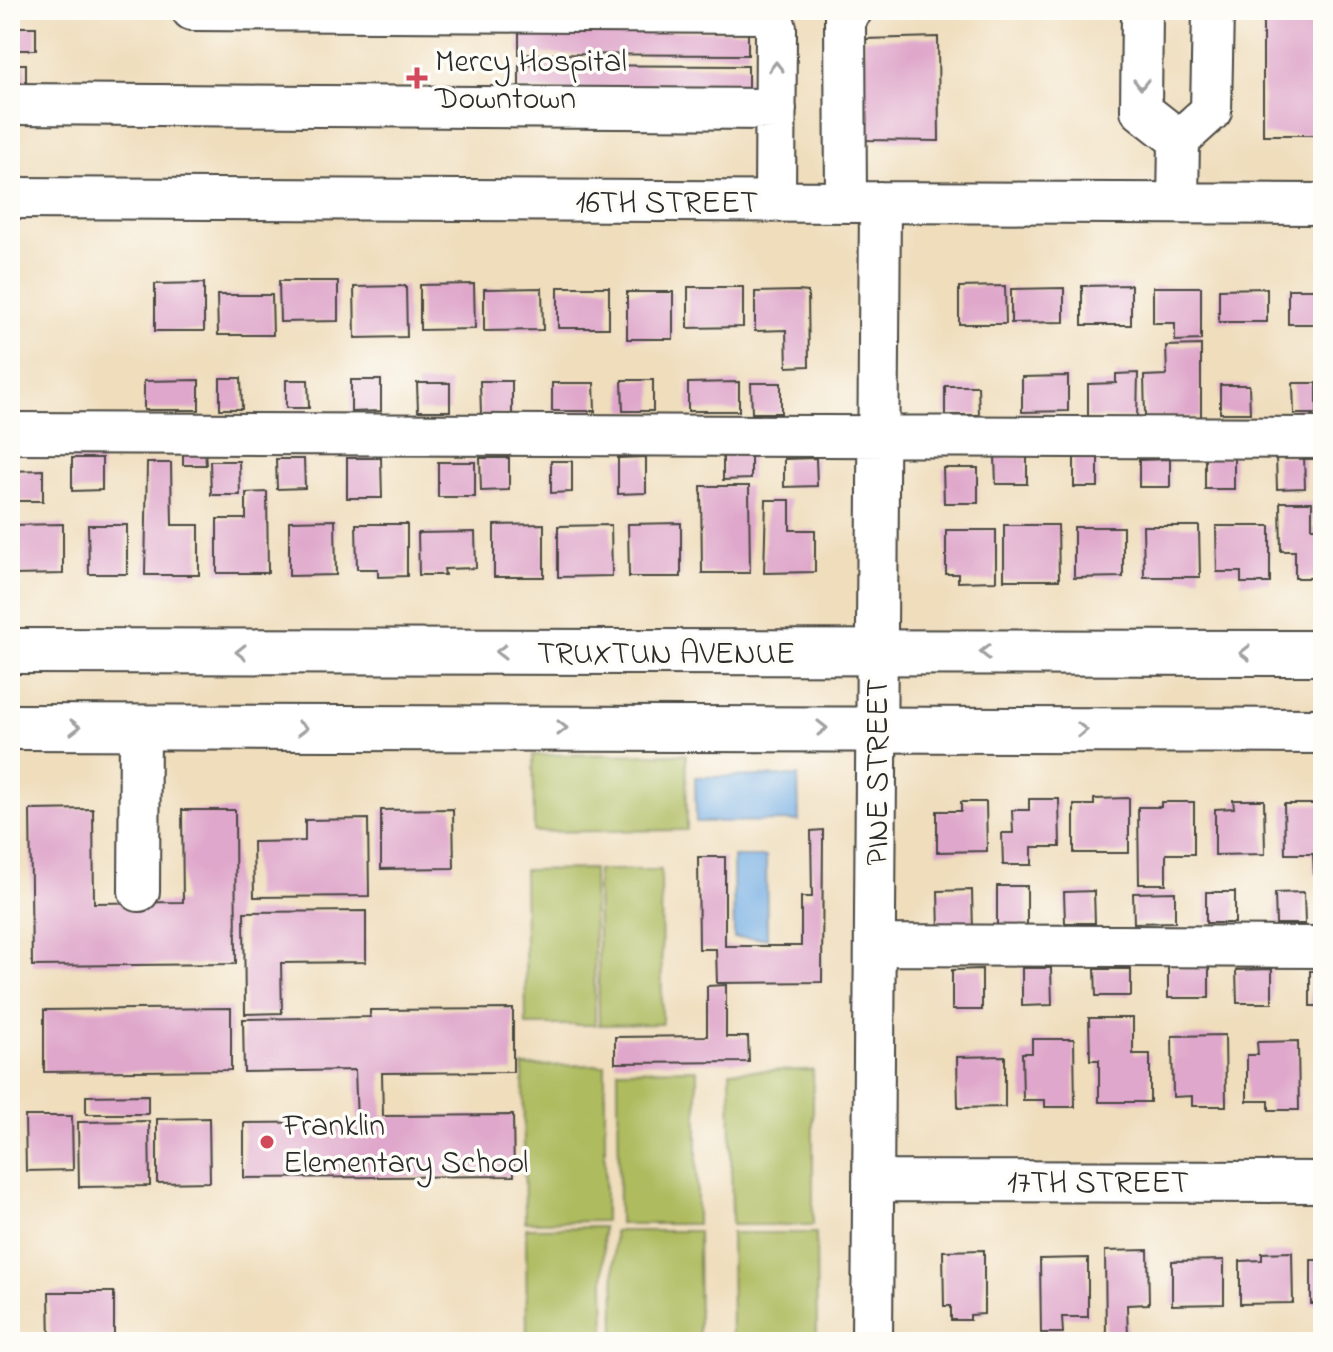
<svg xmlns="http://www.w3.org/2000/svg" width="1333" height="1352" viewBox="0 0 1333 1352" font-family="'Indie Flower',sans-serif">
<style>
.green{fill:#aebb5e;stroke:#6c7344;stroke-width:2}
.water{fill:#72ace2;stroke:#4e6c86;stroke-width:2}
.building{fill:#dfa7cb}
.lines{fill:none;stroke-linecap:round;stroke-linejoin:round}
.minor-casing{stroke:#484641;stroke-width:44}
.major-casing{stroke:#484641;stroke-width:48}
.minor{stroke:#fff;stroke-width:40}
.major{stroke:#fff;stroke-width:44}
.oneway{stroke:#a0a0a0}
.poi-dot{fill:#d1495b;stroke:#fdfcf7;stroke-width:3}
.labels{text-anchor:middle;stroke-width:7;stroke-linejoin:round;paint-order:stroke}
.poi-label{font-size:32px;fill:#2b2b2b;stroke:#fdfcf7;text-anchor:start}
.street-label{font-size:32px;fill:#2b2b2b;stroke:#fdfcf7}
</style>
<rect width="100%" height="100%" fill="#fdfcf7"/>
<filter id="ink" filterUnits="userSpaceOnUse"><feTurbulence type="fractalNoise" baseFrequency=".0125" numOctaves="2"/><feDisplacementMap in="SourceGraphic" scale="16" xChannelSelector="R" yChannelSelector="G"/><feConvolveMatrix kernelMatrix="1 2 1 2 8 2 1 2 1" color-interpolation-filters="sRGB"/></filter>
<filter id="wash" filterUnits="userSpaceOnUse"><feTurbulence type="fractalNoise" baseFrequency=".006" numOctaves="4" result="noise"/><feDisplacementMap in="SourceGraphic" scale="32" xChannelSelector="R" yChannelSelector="G"/><feGaussianBlur stdDeviation="1.8" result="paint"/><feColorMatrix in="noise" values="0 0 0 0 0 0 0 0 0 0 0 0 0 0 0 0 0 1.4 0 .05"/><feComposite in="paint" operator="in"/></filter>
<g filter="url(#wash)">
<rect width="100%" height="100%" fill="#efddbc"/>
<path class="green" d="M686 754 687 830 534 832 533 755Z
M593 869 595 1025H526L524 870Z
M597 870H661L662 1024 599 1025Z
M605 1065V1221L525 1222 523 1066Z
M697 1069V1224H619L618 1070Z
M813 1070V1225H732L730 1071Z
M603 1227 605 1342H527L526 1228Z
M614 1231H698L699 1342H615Z
M731 1233H816L817 1342H732Z"/>
<path class="water" d="M798 776 799 821 696 822 695 777Z
M733 857H766L767 938H734Z"/>
<g id="blocks">
<path class="building" d="M1263 10H1323V135H1263Z
M10 27H36V50H10Z
M519 30 748 31V55L519 54Z
M938 37 939 141 864 140V39Z
M10 64H26V89H10Z
M519 65 748 66V91L519 90Z
M279 281H338V321L280 322Z
M204 283V331H155V284Z
M474 284 475 329 420 330V285Z
M1131 285V325H1082V286Z
M406 286 407 337 355 338 354 287Z
M1005 286 1006 324H959V287Z
M558 287H609V328H558Z
M688 287H743V327L688 328Z
M1153 287H1201V340L1175 341V323H1153Z
M542 288 543 330 484 331V289Z
M1064 288V322L1011 323V289Z
M1267 288V322H1219V289Z
M1288 289H1323V324H1288Z
M798 291 808 292 809 366 787 367 786 330 755 331V292Z
M627 292H673V339H627Z
M217 295H272L273 335H218Z
M1201 345V417H1145L1144 376 1167 375 1166 346Z
M1138 373 1137 418H1088V384L1116 383V374Z
M1068 376V411L1022 412V377Z
M220 378H241L242 409H220Z
M199 380V410H144V381Z
M286 380H308L309 408H286Z
M351 380H381V411L351 412Z
M622 380H653V411H623Z
M480 381H512V415H481Z
M739 382V411H688V383Z
M417 383H450V411H418Z
M552 383H594L595 411H552Z
M751 383H781V413H752Z
M1293 383H1317V414H1294Z
M1220 385H1249L1250 413H1220Z
M945 386H978L979 415H945Z
M183 449H205L206 465H183Z
M751 449V479L723 480V450Z
M1098 456V487H1074V457Z
M1276 456H1304L1305 488 1277 489Z
M646 457V493L618 494V458Z
M995 457H1027V484H996Z
M1205 457H1234V489H1205Z
M72 458H102V490L72 491Z
M347 458H381L382 498H347Z
M480 458H509V490L481 491Z
M816 458 817 486 784 487V459Z
M276 459H304L305 488 277 489Z
M1170 459V487H1139V460Z
M210 461H239L240 495H211Z
M551 461H572V492L551 493Z
M438 462H475V497H438Z
M147 463H171L172 525H199V575H145Z
M943 468H978V503H944Z
M43 470V501H10V471Z
M701 486H749L750 573H702Z
M267 492 268 573H217V519H246V493Z
M766 500H790V530H815V572L764 573Z
M1280 502H1312V528H1323V578H1295V551H1281Z
M335 520 336 575 289 576V521Z
M681 523V577H629L628 524Z
M63 524V574L13 575 12 525Z
M356 524H407V576L378 577V569H357Z
M544 524V577H494V525Z
M88 525H127V574H89Z
M611 525 612 576 558 577V526Z
M1004 525H1058L1059 580H1004Z
M1143 526H1199L1200 577H1144Z
M1216 526H1270V583H1241V572H1217Z
M1074 527H1123V577L1074 578Z
M946 530H996V581L958 582V574H946Z
M475 532 476 568 444 569 445 575H419L418 533Z
M1129 798V853H1074V805H1094V799Z
M1029 799H1059L1060 847H1032V865H1003L1002 833H1013L1012 810H1029Z
M1233 800H1264L1265 854 1215 855V809L1234 808Z
M961 802H986L987 851 937 852V811H961Z
M1161 802H1194V854H1166V884H1139L1138 807H1161Z
M1284 804H1323V874H1314L1313 854H1285Z
M93 809 94 903 183 902 182 810H235L236 964 32 966 30 810Z
M453 809 454 868 381 869V810Z
M368 819 369 896 254 897 253 842 305 841V820Z
M823 830 822 982 717 983 716 949H699L698 857H725V946H801V897H812L811 831Z
M997 886H1027V925H997Z
M972 890 973 931H939L938 891Z
M1094 891 1095 923H1065L1064 892Z
M1175 892V922L1134 923 1133 893Z
M1206 892H1235V923H1206Z
M1304 892 1305 924H1276L1275 893Z
M366 911V962L281 963 282 1013 245 1014 244 912Z
M1168 967H1209V998H1168Z
M1022 968H1051L1052 1005 1022 1006Z
M982 969V1010H952V970Z
M1095 969H1131V996H1096Z
M1272 969V1003H1237L1236 970Z
M1310 971H1323V1006H1310Z
M726 985V1037H748L749 1062 615 1063V1037L707 1036V986Z
M231 1008V1070L44 1072V1010Z
M513 1009V1072L382 1073 383 1116 513 1115 514 1176 244 1178V1123L357 1122 355 1070 244 1072 243 1019 370 1017V1010Z
M1089 1018H1133V1054H1150V1102H1099V1060H1090Z
M1225 1035 1226 1106H1192V1096L1173 1097 1172 1036Z
M1032 1039H1074L1075 1107H1045V1100H1023L1022 1053H1032Z
M1298 1041 1299 1110H1269V1101H1247V1055H1258L1257 1042Z
M1005 1056V1107L958 1108 957 1057Z
M148 1095V1114H86V1096Z
M25 1116H72L73 1170 26 1171Z
M209 1118 210 1182 157 1183V1119Z
M149 1121 150 1186 79 1187 78 1122Z
M984 1250V1314L970 1315V1320H951V1306H944L943 1251Z
M1148 1250 1149 1304 1127 1305 1128 1338H1106L1105 1251Z
M1292 1252 1293 1303 1240 1304V1261L1262 1260V1253Z
M1088 1258V1317H1062L1063 1333H1041L1040 1259Z
M1224 1260V1304L1172 1305V1261Z
M1311 1260H1323V1304H1311Z
M49 1292H114V1342H50Z"/>
</g>
</g>
<g filter="url(#ink)">
<use href="#blocks" fill-opacity="0" stroke="#484641" stroke-width="2"/>
<g class="lines">
<g class="minor-casing">
<path id="minor" d="M192 10 764 13 773 18 776 28 775 201
M1142 10 1141 110 1179 140
M10 104 776 109
M10 198 1323 204
M846 202 845 17 852 10
M1178 203 1179 140 1211 111 1213 10
M10 433 1323 438
M139 891 140 727
M875 945 1323 947
M873 1181 1323 1182
M872 1342 880 202"/>
</g>
<g class="major-casing">
<path id="major" d="M10 651 1323 653
M10 727 1323 731"/>
</g>
<use href="#minor" class="minor"/>
<use href="#major" class="major"/>
</g>
<defs><path id="oneway-chevron" d="M-2-3.5L2.5 0L-2 3.5" fill="none" stroke-width="1.6" stroke-linecap="round" stroke-linejoin="round" transform="scale(2)"/></defs>
<g class="oneway">
<use href="#oneway-chevron" transform="translate(776 67) rotate(-90)"/>
<use href="#oneway-chevron" transform="translate(1141 84) rotate(90)"/>
<use href="#oneway-chevron" transform="translate(241 652) rotate(180)"/>
<use href="#oneway-chevron" transform="translate(501 652) rotate(180)"/>
<use href="#oneway-chevron" transform="translate(985 652) rotate(-180)"/>
<use href="#oneway-chevron" transform="translate(1245 653) rotate(-180)"/>
<use href="#oneway-chevron" transform="translate(75 727)"/>
<use href="#oneway-chevron" transform="translate(302 728)"/>
<use href="#oneway-chevron" transform="translate(562 728)"/>
<use href="#oneway-chevron" transform="translate(822 728)"/>
<use href="#oneway-chevron" transform="translate(1082 730)"/>
</g>
</g>
<g class="poi-dot">
<path d="M413 66h8v8h8v8h-8v8h-8v-8h-8v-8h8z"/>
<circle cx="267" cy="1142" r="8"/>
</g>
<g class="labels">
<g class="poi-label">
<text x="435" y="71">Mercy Hospital<tspan x="435" dy="37">Downtown</tspan></text>
<text x="283" y="1135">Franklin<tspan x="283" dy="37">Elementary School</tspan></text>
</g>
<g class="street-label">
<text x="667" y="212">16TH STREET</text>
<text x="666" y="663">TRUXTUN AVENUE</text>
<text transform="translate(876 772) rotate(-90)" y="11">PINE STREET</text>
<text x="1098" y="1192">17TH STREET</text>
</g>
</g>
<rect width="1333" height="1352" fill="none" stroke="#fdfcf7" stroke-width="40"/>
</svg>
